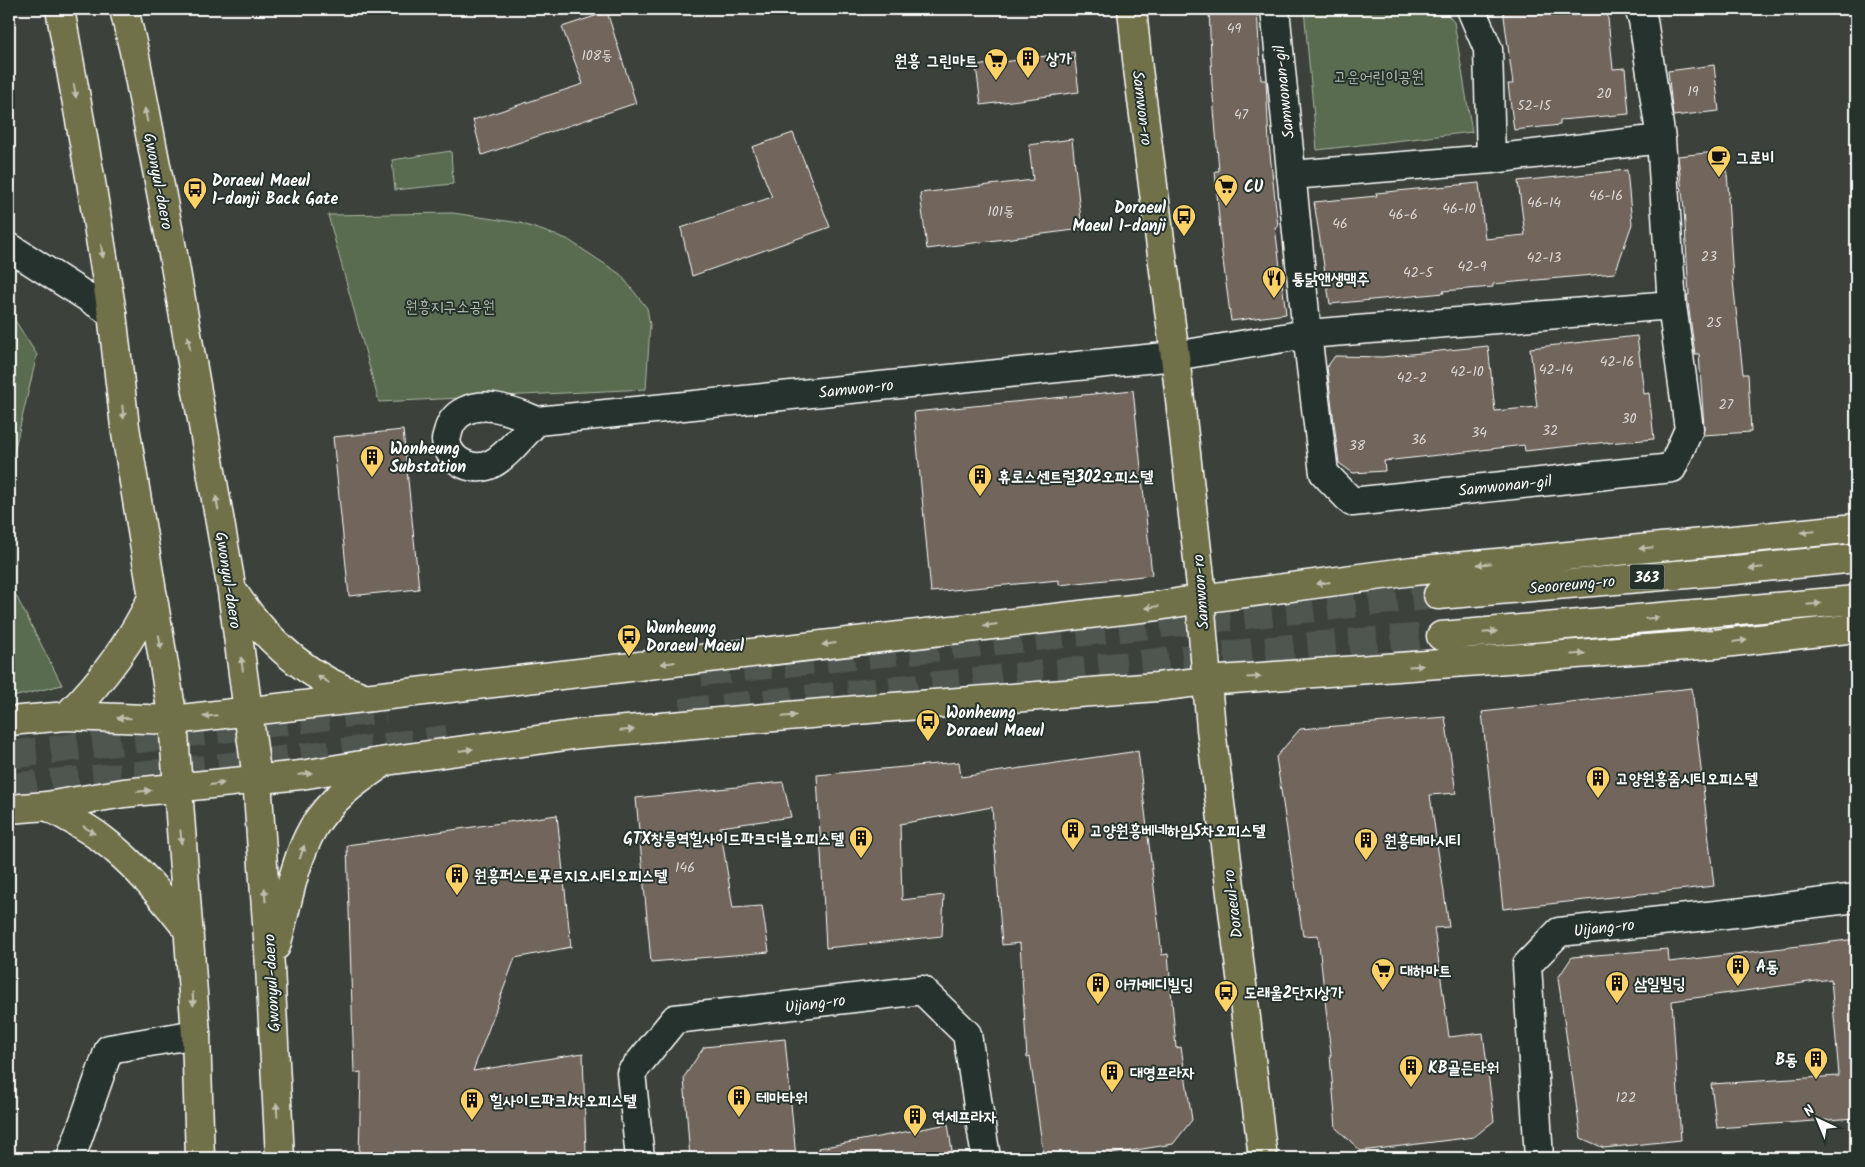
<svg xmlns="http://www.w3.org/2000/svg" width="1865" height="1167" viewBox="0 0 1865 1167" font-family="Kalam,'Poor Story',sans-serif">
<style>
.green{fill:#5a6c4f;stroke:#acb6a7}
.building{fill:#71655c;stroke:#fff}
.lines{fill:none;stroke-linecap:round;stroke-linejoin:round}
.major-tunnel{stroke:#50554f;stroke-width:28;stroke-dasharray:28 14;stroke-linecap:butt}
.minor-casing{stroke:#fff;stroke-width:31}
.major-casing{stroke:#fff;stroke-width:31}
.minor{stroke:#26332d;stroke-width:28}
.major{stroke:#70704a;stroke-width:28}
.oneway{fill:#bfbfae}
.labels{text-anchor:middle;stroke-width:4;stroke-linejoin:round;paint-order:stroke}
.number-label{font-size:14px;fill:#dcd8d6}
.shield{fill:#26332d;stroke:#bec2c0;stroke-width:1}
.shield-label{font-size:15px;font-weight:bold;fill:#fff}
.poi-label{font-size:16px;font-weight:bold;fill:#fff;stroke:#26332d;text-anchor:start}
.park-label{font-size:16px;fill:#b5bdb0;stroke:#26332d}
.street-label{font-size:16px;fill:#fff;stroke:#26332d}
</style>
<rect width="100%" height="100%" fill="#3c423b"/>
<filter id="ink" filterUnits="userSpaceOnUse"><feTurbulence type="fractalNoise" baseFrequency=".02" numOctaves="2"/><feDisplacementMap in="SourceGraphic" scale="10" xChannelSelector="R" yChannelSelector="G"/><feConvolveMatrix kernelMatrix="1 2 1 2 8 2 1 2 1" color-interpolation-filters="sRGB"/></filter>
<g filter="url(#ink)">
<path class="green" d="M1304 9H1443L1454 22 1472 132 1317 150Z
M451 151 453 184 395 190 392 160Z
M453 213 520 223 567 239 620 274 647 308 650 325 646 389 379 402 328 215Z
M9 311 37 355 9 473Z
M9 582 62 685 9 698Z"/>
<path class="building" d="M1209 9H1257L1261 80H1266L1269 144 1278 227H1275L1286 314 1231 321 1222 253 1215 171H1219L1212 84Z
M1503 9H1607L1613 69 1625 68 1629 114 1560 120V125L1514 130 1508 84H1513Z
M607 12 636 103 482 155 473 120 583 84 562 27Z
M1074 52 1079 92 981 105 976 66Z
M1714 65 1719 111 1673 116 1668 71Z
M793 133 830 227 692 276 681 228 772 197 752 147Z
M1072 139 1082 229 927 249 920 193 1033 180 1029 145Z
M1725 151 1729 197H1728L1733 281 1743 374H1748L1751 432 1703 435 1704 427 1699 354H1695L1687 295H1689L1684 209 1678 156Z
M1627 170 1632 224 1615 273 1493 284V287L1443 291 1444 293 1330 304 1314 202 1377 196 1376 193 1479 183 1485 239 1525 235 1518 181Z
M1637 336 1644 394 1649 393 1654 439 1608 443V442L1525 451 1524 445 1448 454 1384 461 1385 471 1353 473 1339 463 1327 367 1335 356 1382 357 1488 346 1495 411 1537 407 1530 348Z
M1133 390 1152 575 1059 585V580L931 592 914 412Z
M403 430 419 589 349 596 333 437Z
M1692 688 1714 886 1503 909 1482 712Z
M1445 717 1456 793 1430 795 1449 927 1434 928 1449 1037 1483 1033 1494 1121 1474 1137 1361 1151 1336 1128 1330 1055H1331L1318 935 1303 936 1276 757 1300 729Z
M1138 751 1162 955 1168 954 1176 1048 1181 1047 1192 1120 1173 1144 1087 1158H1051L1043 1152 1030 1057 1027 1058 1020 943 1002 945 992 807 900 824 902 900 944 895 942 936 826 948 817 775 959 762 961 777Z
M783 782 791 817 720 827 733 908 762 906 769 952 651 962 636 798Z
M557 815 571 947 515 958 473 1071 583 1053 586 1153 536 1158H359L361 1072 354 1073 347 845Z
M1856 939V1118L1717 1128 1711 1084 1839 1076 1831 979 1672 1001 1681 1140 1604 1148 1581 1138 1558 978 1572 957 1668 949 1669 962Z
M785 1039 796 1158H690L684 1077 704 1047Z
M948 1124 953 1158H820L819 1148Z"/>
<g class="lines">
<path class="major-tunnel" d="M701 672 1438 595
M681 712 1320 645 1441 636
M9 755 385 709
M9 787 224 767 447 739"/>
<g class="minor-casing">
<path id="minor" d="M1275 9 1307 334 1324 473 1352 502 1672 468 1689 429 1672 305 1661 139 1643 20 1639 9
M1471 9 1488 49 1491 159
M1291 175 1491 159 1661 139
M9 247 112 313
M537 421C524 433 508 455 493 463 475 474 448 462 446 440 446 439 448 434 448 432 453 411 473 405 493 407 508 409 523 415 537 421L1175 356 1307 334 1672 305
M71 1158 109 1049 196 1034
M640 1158 631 1073 675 1019 922 990 967 1034 986 1158
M1539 1158 1527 965 1559 932 1744 912 1856 898"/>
</g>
<g class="major-casing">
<path id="major" d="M60 9 91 182 112 313 125 427 173 720 196 1034 200 1158
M124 9 134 51 173 254 232 591 257 779 270 967 280 1158
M1132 9 1138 69 1175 356 1201 586 1200 599 1211 729 1263 1158
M234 593C266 640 309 679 364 697
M1438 595 1735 570 1856 558
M1441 636 1856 600
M67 716C102 681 132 641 153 596
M9 721 67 716 173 720 1158 606 1200 599 1413 571 1856 528
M47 806C66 816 85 826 102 839 136 864 163 898 189 931
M9 809 47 806 124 793 301 775 386 761 580 734 880 708 1157 687 1206 681 1715 644 1856 628
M276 946C287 907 293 863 313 828 329 801 355 782 380 765"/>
</g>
<use href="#minor" class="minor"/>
<use href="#major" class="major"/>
</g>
<defs><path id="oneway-solid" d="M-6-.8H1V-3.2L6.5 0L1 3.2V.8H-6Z" transform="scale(1.25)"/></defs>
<g class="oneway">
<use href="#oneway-solid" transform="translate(75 91) rotate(80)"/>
<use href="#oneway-solid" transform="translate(146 115) rotate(-101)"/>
<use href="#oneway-solid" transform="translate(102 251) rotate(81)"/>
<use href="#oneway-solid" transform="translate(189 343) rotate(-100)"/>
<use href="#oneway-solid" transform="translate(123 412) rotate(84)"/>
<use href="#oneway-solid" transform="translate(217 503) rotate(-100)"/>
<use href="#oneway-solid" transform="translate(1808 532) rotate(175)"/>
<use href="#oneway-solid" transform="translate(1646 548) rotate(174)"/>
<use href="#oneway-solid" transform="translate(1484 564) rotate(174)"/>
<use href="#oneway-solid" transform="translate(1756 568) rotate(174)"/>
<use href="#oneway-solid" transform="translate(1323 583) rotate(172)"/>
<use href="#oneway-solid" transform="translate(1814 604) rotate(-5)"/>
<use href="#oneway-solid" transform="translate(1152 607) rotate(173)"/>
<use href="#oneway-solid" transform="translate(1652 618) rotate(-5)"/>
<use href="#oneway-solid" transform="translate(990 625) rotate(173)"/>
<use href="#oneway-solid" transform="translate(1490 632) rotate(-5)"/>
<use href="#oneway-solid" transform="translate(1740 641) rotate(-7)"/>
<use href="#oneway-solid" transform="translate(160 642) rotate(81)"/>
<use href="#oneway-solid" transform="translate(829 644) rotate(173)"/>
<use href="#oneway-solid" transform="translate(1578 654) rotate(-4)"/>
<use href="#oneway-solid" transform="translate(668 663) rotate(173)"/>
<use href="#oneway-solid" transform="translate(242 664) rotate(-97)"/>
<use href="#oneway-solid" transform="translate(1416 666) rotate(-4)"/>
<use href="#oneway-solid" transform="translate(1254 677) rotate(-4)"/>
<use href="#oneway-solid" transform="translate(323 679) rotate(-148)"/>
<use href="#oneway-solid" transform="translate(210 716) rotate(174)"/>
<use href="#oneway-solid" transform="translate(789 716) rotate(-5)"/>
<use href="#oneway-solid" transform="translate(124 718) rotate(-178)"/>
<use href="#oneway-solid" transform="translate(627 730) rotate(-5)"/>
<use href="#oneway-solid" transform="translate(466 750) rotate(-8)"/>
<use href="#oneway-solid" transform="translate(305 774) rotate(-8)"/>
<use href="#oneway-solid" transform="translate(217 784) rotate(-7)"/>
<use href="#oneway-solid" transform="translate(144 791) rotate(-5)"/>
<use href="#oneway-solid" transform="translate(89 830) rotate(33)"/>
<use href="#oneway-solid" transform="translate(181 837) rotate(85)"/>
<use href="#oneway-solid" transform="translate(302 852) rotate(-71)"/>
<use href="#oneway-solid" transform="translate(265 895) rotate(-94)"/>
<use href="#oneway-solid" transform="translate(193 999) rotate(86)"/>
<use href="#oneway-solid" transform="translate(277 1110) rotate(-93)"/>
</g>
</g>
<defs>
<g id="building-pin" transform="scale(1.25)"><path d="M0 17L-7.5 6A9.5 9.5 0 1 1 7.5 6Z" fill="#ffd166" stroke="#26332d"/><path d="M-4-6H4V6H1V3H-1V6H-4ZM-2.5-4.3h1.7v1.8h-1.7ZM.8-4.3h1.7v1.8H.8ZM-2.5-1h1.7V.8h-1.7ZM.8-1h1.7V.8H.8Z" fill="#111"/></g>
<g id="supermarket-pin" transform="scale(1.25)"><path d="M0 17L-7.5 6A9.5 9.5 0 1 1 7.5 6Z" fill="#ffd166" stroke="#26332d"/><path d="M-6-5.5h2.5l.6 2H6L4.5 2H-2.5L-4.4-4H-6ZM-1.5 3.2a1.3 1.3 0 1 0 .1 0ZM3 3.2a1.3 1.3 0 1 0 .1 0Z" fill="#111"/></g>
<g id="cafe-pin" transform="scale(1.25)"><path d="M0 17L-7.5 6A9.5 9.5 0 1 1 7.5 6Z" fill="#ffd166" stroke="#26332d"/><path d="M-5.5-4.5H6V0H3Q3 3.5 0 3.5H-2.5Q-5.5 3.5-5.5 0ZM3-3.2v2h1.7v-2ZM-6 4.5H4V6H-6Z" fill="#111"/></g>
<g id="bus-pin" transform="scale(1.25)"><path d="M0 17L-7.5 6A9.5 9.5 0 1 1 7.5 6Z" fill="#ffd166" stroke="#26332d"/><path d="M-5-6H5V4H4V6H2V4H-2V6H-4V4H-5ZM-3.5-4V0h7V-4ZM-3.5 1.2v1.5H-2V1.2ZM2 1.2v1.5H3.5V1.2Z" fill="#111"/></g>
<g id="restaurant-pin" transform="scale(1.25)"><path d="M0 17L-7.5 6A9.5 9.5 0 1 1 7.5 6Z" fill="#ffd166" stroke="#26332d"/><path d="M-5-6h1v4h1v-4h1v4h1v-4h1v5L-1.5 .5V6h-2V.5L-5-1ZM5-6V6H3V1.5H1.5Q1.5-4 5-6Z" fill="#111"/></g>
</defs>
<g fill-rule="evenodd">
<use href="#building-pin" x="1028" y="58"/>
<use href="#supermarket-pin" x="996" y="60"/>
<use href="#cafe-pin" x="1719" y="157"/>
<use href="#supermarket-pin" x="1226" y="186"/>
<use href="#bus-pin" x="195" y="189"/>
<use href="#bus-pin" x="1184" y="216"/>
<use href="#restaurant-pin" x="1274" y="278"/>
<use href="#building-pin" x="372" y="457"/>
<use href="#building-pin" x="980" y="476"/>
<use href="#bus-pin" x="629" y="636"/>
<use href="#bus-pin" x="928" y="721"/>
<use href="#building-pin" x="1598" y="778"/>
<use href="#building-pin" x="1073" y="830"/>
<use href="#building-pin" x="861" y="838"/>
<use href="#building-pin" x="1366" y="840"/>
<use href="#building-pin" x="457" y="875"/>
<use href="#building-pin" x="1738" y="966"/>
<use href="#supermarket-pin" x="1383" y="970"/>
<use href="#building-pin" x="1617" y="983"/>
<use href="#building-pin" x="1098" y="984"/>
<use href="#bus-pin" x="1226" y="992"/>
<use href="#building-pin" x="1816" y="1059"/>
<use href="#building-pin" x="1411" y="1067"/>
<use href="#building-pin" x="1112" y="1072"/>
<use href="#building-pin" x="739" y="1097"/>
<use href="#building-pin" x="472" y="1100"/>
<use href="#building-pin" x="915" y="1116"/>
</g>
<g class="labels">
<g class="number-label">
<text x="1234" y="33">49</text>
<text x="597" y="60">108동</text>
<text x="1693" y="96">19</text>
<text x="1604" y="98">20</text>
<text x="1534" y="110">52-15</text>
<text x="1241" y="119">47</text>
<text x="1606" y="200">46-16</text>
<text x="1544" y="207">46-14</text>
<text x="1459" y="213">46-10</text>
<text x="1001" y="216">101동</text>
<text x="1403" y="219">46-6</text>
<text x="1340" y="228">46</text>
<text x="1709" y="261">23</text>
<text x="1544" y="262">42-13</text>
<text x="1472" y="271">42-9</text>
<text x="1418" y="277">42-5</text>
<text x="1714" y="327">25</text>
<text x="1617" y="366">42-16</text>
<text x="1556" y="374">42-14</text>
<text x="1467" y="376">42-10</text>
<text x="1412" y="382">42-2</text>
<text x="1726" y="409">27</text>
<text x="1629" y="423">30</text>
<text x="1550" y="435">32</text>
<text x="1479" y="437">34</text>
<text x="1419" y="444">36</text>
<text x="1357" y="450">38</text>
<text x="685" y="872">146</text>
<text x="1626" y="1102">122</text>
</g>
<rect class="shield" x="1629.5" y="564.5" width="35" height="25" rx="4"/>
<g class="shield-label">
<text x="1647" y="582">363</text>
</g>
<g class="poi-label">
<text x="1046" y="64">상가</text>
<text x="978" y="66" text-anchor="end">원흥 그린마트</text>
<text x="1736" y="163">그로비</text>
<text x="212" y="186">Doraeul Maeul<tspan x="212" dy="18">1-danji Back Gate</tspan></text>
<text x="1244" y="192">CU</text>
<text x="1166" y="213" text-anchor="end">Doraeul<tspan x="1166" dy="18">Maeul 1-danji</tspan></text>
<text x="1292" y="284">통닭앤생맥주</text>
<text x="390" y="454">Wonheung<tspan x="390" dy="18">Substation</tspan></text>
<text x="998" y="482">휴로스센트럴302오피스텔</text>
<text x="646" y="633">Wunheung<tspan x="646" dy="18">Doraeul Maeul</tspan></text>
<text x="946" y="718">Wonheung<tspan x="946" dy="18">Doraeul Maeul</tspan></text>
<text x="1616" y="784">고양원흥줌시티오피스텔</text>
<text x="1090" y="836">고양원흥베네하임5차오피스텔</text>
<text x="844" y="844" text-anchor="end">GTX창릉역힐사이드파크더블오피스텔</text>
<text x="1384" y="846">원흥테마시티</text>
<text x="474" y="881">원흥퍼스트푸르지오시티오피스텔</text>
<text x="1756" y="972">A동</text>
<text x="1400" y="976">대하마트</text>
<text x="1634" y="989">삼일빌딩</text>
<text x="1116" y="990">아카메디빌딩</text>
<text x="1244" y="998">도래울2단지상가</text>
<text x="1798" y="1065" text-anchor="end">B동</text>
<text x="1428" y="1073">KB골든타워</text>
<text x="1130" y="1078">대영프라자</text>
<text x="756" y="1103">테마타워</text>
<text x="490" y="1106">힐사이드파크1차오피스텔</text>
<text x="932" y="1122">연세프라자</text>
</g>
<g class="park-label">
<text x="1379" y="82">고운어린이공원</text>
<text x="450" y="312">원흥지구소공원</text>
</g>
<g class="street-label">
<text transform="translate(1283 92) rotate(-96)" y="6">Samwonan-gil</text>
<text transform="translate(1143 108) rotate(83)" y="6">Samwon-ro</text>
<text transform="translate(159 181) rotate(79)" y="6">Gwonyul-daero</text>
<text transform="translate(856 388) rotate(-6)" y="6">Samwon-ro</text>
<text transform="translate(1505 485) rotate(-6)" y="6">Samwonan-gil</text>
<text transform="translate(229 580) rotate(81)" y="6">Gwonyul-daero</text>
<text transform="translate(1572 584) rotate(-5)" y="6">Seooreung-ro</text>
<text transform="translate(1200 592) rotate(-94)" y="6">Samwon-ro</text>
<text transform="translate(1232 904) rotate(-97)" y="6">Doraeul-ro</text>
<text transform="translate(1604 927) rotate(-6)" y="6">Uijang-ro</text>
<text transform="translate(271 983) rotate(-93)" y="6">Gwonyul-daero</text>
<text transform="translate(815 1003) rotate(-7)" y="6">Uijang-ro</text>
</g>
</g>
<rect width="1865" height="1167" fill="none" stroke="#26332d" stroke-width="30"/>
<rect x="15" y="15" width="1835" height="1137" fill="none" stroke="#fff" stroke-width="2" filter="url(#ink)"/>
<g transform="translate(1818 1120) rotate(316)" stroke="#26332d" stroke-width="4" paint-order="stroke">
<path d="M0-4L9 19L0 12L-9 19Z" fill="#ffffff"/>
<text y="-8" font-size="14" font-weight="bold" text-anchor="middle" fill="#ffffff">N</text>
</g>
</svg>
